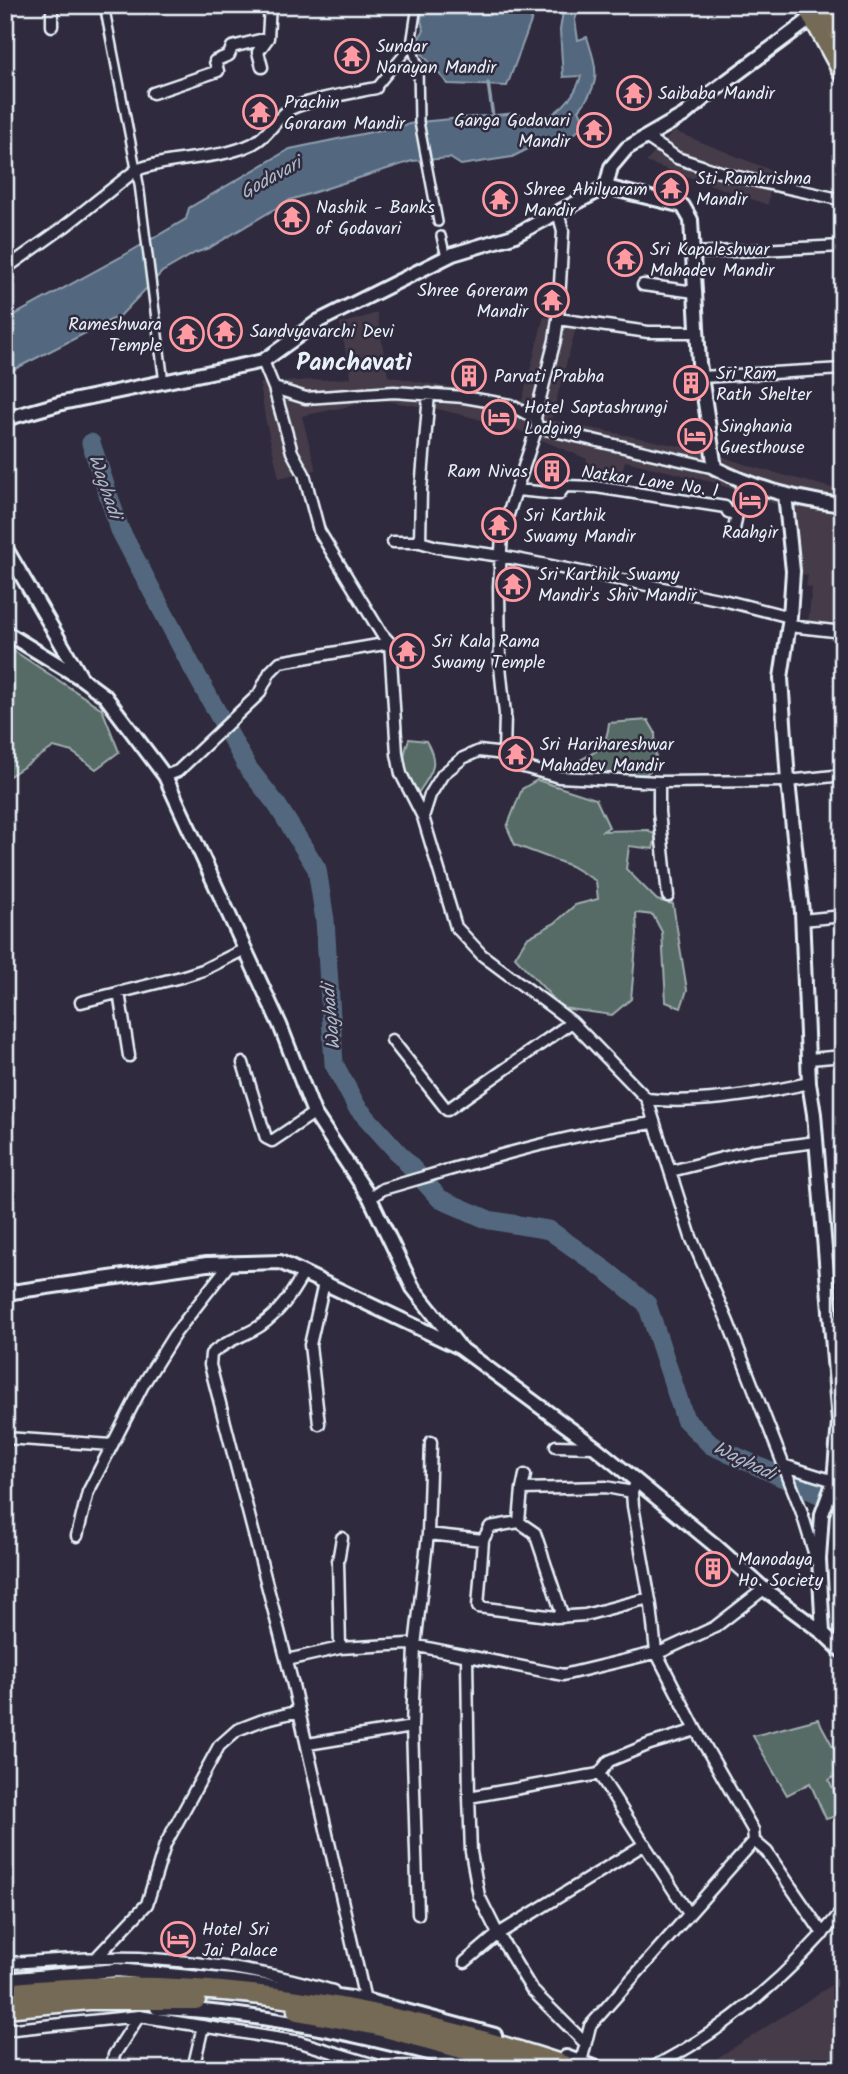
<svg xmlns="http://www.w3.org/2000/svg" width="848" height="2074" viewBox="0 0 848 2074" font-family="Kalam,sans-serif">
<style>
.built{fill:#453b49}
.green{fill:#576b66;stroke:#a0aeaf;stroke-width:2}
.water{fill:#53687e;stroke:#8f9faf;stroke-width:2}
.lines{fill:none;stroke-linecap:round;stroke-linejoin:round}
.stream{stroke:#8f9faf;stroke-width:3.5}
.river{stroke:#53687e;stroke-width:19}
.pedestrian-casing{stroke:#e8f1f8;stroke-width:12}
.minor-casing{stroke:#e8f1f8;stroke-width:15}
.tertiary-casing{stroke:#e8f1f8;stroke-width:18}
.primary-casing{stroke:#e8f1f8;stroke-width:21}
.motorway-casing{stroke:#e8f1f8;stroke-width:23}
.pedestrian{stroke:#2f2a3d;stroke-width:7}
.minor{stroke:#2f2a3d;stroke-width:10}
.tertiary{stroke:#2f2a3d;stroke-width:12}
.primary{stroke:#756a55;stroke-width:16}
.motorway{stroke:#756a55;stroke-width:18}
.labels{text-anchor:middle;stroke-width:5;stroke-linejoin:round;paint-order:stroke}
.poi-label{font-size:18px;fill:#e8f1f8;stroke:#2f2a3d;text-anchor:start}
.street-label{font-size:18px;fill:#e8f1f8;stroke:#2f2a3d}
.water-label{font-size:19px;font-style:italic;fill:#acbac7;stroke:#2f2a3d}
.district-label{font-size:24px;font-weight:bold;fill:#e8f1f8;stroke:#2f2a3d}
</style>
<rect width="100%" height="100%" fill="#2f2a3d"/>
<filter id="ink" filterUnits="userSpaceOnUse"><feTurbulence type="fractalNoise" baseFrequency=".0143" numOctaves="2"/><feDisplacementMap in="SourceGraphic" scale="14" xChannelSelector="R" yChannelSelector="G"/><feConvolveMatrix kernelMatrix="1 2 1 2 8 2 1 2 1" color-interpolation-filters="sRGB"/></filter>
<g filter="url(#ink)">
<path class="built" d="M674 131 773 171 768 205 646 162Z
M377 313 388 376 522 401 544 316 576 328 551 420 709 452 750 466 843 491V626L808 622 812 588 806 586 808 575 800 574 795 511 711 482 625 461 619 484 583 475 587 459 510 427 438 409 379 400 302 416 316 470 279 478 265 418 260 383 351 378 340 324Z
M843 1977V2069H700L824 1990Z
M128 2056 179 2067V2069H125Z"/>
<path class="green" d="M5 645 102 709 119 752 96 769 72 752 54 747 5 779Z
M648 720 655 732 656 766 646 774 577 776 573 764C596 751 606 751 609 723Z
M409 739 426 741C440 764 432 773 418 793L410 788C404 768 401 760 409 739Z
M537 780 596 799 609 827 603 831 648 830 656 836 653 849 629 846 626 869 657 900 673 904 687 990 681 1008 666 1002 662 932 653 915 636 913 637 934 631 999 612 1015 562 1008 515 957 527 938 555 923 575 905 598 899 596 881 571 866 515 845 507 827 522 789Z
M818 1719 843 1765V1771L829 1780 840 1804 843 1803V1826L836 1816 826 1819 810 1783 787 1795 753 1736Z"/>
<path class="water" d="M423 5H537L507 86 448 84 418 49 420 36 424 30 421 21Z
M564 5 569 12 573 5H580L575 20 578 40 587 37C597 69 602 82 579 110L586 125 567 139 548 148 532 147 512 157 461 165 450 158 412 161 290 200 209 248 195 253 162 272 121 315 5 374V320L121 257 186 219 189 208 290 149 419 122 517 113 533 122C556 117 575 98 581 76L563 77 560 30Z"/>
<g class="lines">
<path class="stream" d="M488 83 493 117"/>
<path class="river" d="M91 443 120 530 191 665 248 768 277 805 317 869 325 920 334 1064 357 1107 440 1199 489 1220 549 1230 608 1272 647 1304 685 1419 711 1445 843 1505"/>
<g class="pedestrian-casing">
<path id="pedestrian" d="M104 5 139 184 164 383
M411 45 418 65 419 122 438 222
M376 88 411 45 417 5
M441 236 446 257"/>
</g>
<g class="minor-casing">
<path id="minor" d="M52 26V5
M262 67 258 52 268 38 270 5
M153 93 218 71 215 61 229 55 232 47 268 38
M646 137 677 158 729 175 843 200
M694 253 843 246
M5 269 64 227 136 170C173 156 216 161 252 144 268 136 274 122 287 111 300 101 357 92 376 88
M643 285 695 292
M558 319 648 332H697
M263 361 274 388 292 452 304 474 319 531 381 633 390 643 397 754 401 774 423 817 456 927 482 955 572 1022 647 1099 691 1237 728 1322 801 1510 817 1562
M701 377 843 369
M274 388 306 398 394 392 464 397 510 405 535 418
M535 418 555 340 558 319 563 231 558 212
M536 422 537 427 715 468
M517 490 559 494 565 486 596 487 725 507 728 512 737 515
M733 535 743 482
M393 542H420L437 547 501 556 723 600 790 617
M420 542 421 490 429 394
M789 626 843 632
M504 754 505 714 500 666 499 587 502 533 537 427
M165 776 178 771 259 694 270 672 280 662 390 643
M659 782V812L668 896
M423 817 430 795 443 774 463 758 479 751 504 754 513 764 559 777 659 782 788 781 843 775
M802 920 843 916
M119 992 129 1056
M81 1002 181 977 203 970 245 949
M392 1040 447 1110 572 1022
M810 1059 843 1056
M243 1063 266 1138 272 1141 314 1113
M647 1099C697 1105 760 1094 809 1083
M671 1171 754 1150 816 1142
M370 1198 383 1189C470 1164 564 1134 654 1123
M303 1274C291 1295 280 1312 260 1326 243 1337 228 1339 211 1354L210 1365 293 1685 365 2000 361 1999
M319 1424 310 1345 324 1283
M5 1438 112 1445
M556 1446 594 1447
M783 1465 834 1481
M522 1489 525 1475
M519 1522 490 1527 483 1540 478 1607 556 1617 585 1615 649 1598
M428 1534 483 1540
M77 1536 88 1492 144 1383 174 1335 231 1262
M563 1617 535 1533 519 1522 522 1489 606 1487 632 1492
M340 1648 338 1561 342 1538
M467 1657 469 1797
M287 1660 340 1648 408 1644 563 1675 663 1651 715 1627 764 1589
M308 1744 412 1727
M599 1774 609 1761 650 1744 696 1730
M754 1841 767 1852 823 1934
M418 1914 412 1727 415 1646 428 1534 431 1442
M96 1958 147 1904 165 1845 219 1746 237 1730 263 1720 299 1711
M465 1962 498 1934 645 1844
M5 1963C50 1961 94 1956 139 1958 204 1962 271 1972 333 1991
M5 2030 139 2016 300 2042 388 2069
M585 2043 532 1990 498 1934 479 1896 471 1852 469 1797 599 1774 689 1914
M581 2062 590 2026 754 1841 753 1830 696 1730 656 1652 651 1606 633 1506 632 1492 637 1481
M111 2069 114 2055 139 2016
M193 2069 203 2026
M649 2069C724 2032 790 1974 843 1910"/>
</g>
<g class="tertiary-casing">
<path id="tertiary" d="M606 187 683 206 691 220 699 363 715 468C754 488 799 500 843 505
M5 419 62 403 263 361 319 321 453 254 513 236 606 187 611 167 627 148 684 115 708 95 805 23 817 11
M785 494 793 571 790 617 781 678 788 781 802 912 809 1083 814 1114 839 1422 834 1481 822 1514 819 1559 823 1633
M5 547 82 679 105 696 165 776 280 1025 314 1113 370 1198 413 1288 458 1345
M5 632 82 679
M5 1293 207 1264 280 1262 459 1347 595 1447 717 1547 764 1589 823 1633 843 1652
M5 1980 117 1970 232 1981 365 2000 495 2035
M157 2008C270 2012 381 2040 490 2069
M566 2057 599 2069"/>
</g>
<g class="primary-casing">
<path id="primary" d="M805 5 843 75
M823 5 843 41"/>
</g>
<g class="motorway-casing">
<path id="motorway" d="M5 1993C202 1971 390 2007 576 2069
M5 2008 89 2000H196
M297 2011 378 2026 535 2069"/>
</g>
<use href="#pedestrian" class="pedestrian"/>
<use href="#minor" class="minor"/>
<use href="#tertiary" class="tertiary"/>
<use href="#primary" class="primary"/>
<use href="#motorway" class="motorway"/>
</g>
</g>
<defs>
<g id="temple-ring" transform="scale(1.75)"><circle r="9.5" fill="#2f2a3d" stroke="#ff9aa2" stroke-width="1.5"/><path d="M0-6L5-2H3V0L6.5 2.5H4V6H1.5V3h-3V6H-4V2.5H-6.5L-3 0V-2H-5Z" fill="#ff9aa2"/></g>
<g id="building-ring" transform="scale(1.75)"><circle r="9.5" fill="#2f2a3d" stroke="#ff9aa2" stroke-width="1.5"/><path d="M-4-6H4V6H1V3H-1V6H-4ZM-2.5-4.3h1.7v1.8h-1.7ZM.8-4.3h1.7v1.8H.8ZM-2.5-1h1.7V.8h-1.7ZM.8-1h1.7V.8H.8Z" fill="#ff9aa2"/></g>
<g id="hotel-ring" transform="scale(1.75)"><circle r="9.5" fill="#2f2a3d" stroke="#ff9aa2" stroke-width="1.5"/><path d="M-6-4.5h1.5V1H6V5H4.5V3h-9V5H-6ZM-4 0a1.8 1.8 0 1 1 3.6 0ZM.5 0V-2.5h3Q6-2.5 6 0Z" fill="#ff9aa2"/></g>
</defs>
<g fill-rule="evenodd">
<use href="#temple-ring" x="352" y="56"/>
<use href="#temple-ring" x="634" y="93"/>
<use href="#temple-ring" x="260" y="112"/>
<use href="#temple-ring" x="594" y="130"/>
<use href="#temple-ring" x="671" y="188"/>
<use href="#temple-ring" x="500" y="199"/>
<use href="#temple-ring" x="292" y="217"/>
<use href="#temple-ring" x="625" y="259"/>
<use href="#temple-ring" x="552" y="300"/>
<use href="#temple-ring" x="225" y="331"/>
<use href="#temple-ring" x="187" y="334"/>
<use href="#building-ring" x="469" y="376"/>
<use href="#building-ring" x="691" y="383"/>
<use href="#hotel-ring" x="499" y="417"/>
<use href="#hotel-ring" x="695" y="436"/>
<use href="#building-ring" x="552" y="471"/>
<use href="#hotel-ring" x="750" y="500"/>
<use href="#temple-ring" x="499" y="525"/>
<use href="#temple-ring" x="513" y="584"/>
<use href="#temple-ring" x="407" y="651"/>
<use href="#temple-ring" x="516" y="754"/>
<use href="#building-ring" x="713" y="1569"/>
<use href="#hotel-ring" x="178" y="1939"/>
</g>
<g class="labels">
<g class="poi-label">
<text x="376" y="52">Sundar<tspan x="376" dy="21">Narayan Mandir</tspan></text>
<text x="658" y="99">Saibaba Mandir</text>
<text x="284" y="108">Prachin<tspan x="284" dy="21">Goraram Mandir</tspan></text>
<text x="570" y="126" text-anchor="end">Ganga Godavari<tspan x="570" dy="21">Mandir</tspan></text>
<text x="696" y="184">Sti Ramkrishna<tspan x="696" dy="21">Mandir</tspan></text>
<text x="524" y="195">Shree Ahilyaram<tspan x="524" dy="21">Mandir</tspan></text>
<text x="316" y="213">Nashik - Banks<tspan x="316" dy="21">of Godavari</tspan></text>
<text x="650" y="255">Sri Kapaleshwar<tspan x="650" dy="21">Mahadev Mandir</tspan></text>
<text x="528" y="296" text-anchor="end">Shree Goreram<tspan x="528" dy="21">Mandir</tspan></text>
<text x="162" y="330" text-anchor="end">Rameshwara<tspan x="162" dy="21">Temple</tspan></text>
<text x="250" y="337">Sandvyavarchi Devi</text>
<text x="716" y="379">Sri Ram<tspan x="716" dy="21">Rath Shelter</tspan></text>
<text x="494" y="382">Parvati Prabha</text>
<text x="524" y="413">Hotel Saptashrungi<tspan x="524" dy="21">Lodging</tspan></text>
<text x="720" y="432">Singhania<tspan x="720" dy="21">Guesthouse</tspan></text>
<text x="528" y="477" text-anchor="end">Ram Nivas</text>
<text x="524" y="521">Sri Karthik<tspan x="524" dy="21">Swamy Mandir</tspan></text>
<text x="750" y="538" text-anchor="middle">Raahgir</text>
<text x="538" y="580">Sri Karthik Swamy<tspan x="538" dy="21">Mandir's Shiv Mandir</tspan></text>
<text x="432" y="647">Sri Kala Rama<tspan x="432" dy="21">Swamy Temple</tspan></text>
<text x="540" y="750">Sri Harihareshwar<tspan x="540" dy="21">Mahadev Mandir</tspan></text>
<text x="738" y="1565">Manodaya<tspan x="738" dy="21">Ho. Society</tspan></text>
<text x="202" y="1935">Hotel Sri<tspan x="202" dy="21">Jai Palace</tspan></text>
</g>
<g class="street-label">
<text transform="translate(650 481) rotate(8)" y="6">Natkar Lane No. 1</text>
</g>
<g class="water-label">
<text transform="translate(270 177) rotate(-29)" y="7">Godavari</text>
<text transform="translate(106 486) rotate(71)" y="7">Waghadi</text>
<text transform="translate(330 1017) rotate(-95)" y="7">Waghadi</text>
<text transform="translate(745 1460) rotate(26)" y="7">Waghadi</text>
</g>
<g class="district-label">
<text x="354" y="370">Panchavati</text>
</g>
</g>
<rect width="848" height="2074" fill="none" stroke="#2f2a3d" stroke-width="28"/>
<rect x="14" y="14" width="820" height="2046" fill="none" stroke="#e8f1f8" stroke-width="2.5" filter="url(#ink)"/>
</svg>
